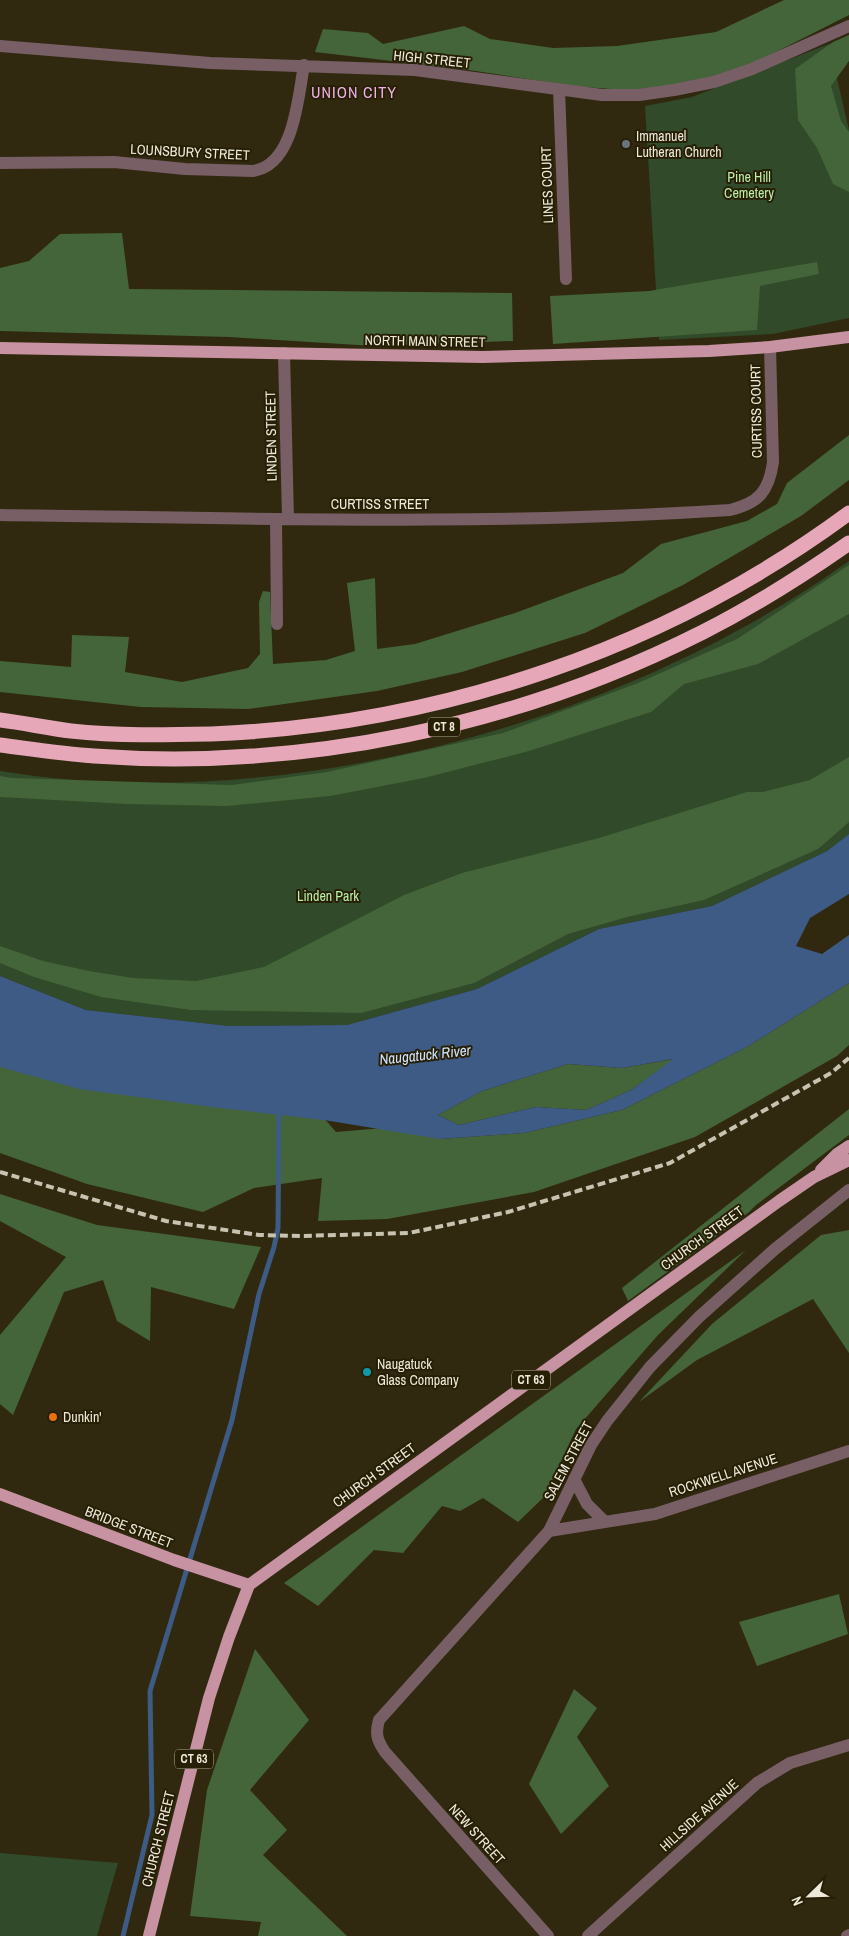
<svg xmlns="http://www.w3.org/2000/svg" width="849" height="1936" viewBox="0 0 849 1936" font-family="'Archivo Narrow',sans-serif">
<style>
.green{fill:#314a29}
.forest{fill:#446539}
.water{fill:#3e5b85;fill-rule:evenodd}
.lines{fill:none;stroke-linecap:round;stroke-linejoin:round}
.stream{stroke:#3e5b85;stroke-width:5}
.minor{stroke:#785e65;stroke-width:12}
.major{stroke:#c792a1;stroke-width:12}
.highway{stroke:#e6a7b8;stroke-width:15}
.rail{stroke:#c8c3b1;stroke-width:4;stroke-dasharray:8 4;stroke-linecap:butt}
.worship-dot{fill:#6b7280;stroke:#261f05;stroke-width:2}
.culture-dot{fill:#0f9aa8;stroke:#261f05;stroke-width:2}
.food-dot{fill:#e8710a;stroke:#261f05;stroke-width:2}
.labels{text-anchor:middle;stroke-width:4;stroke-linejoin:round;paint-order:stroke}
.shield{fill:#261f05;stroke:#b2ad9a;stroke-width:1}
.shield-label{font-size:12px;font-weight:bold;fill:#eeeada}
.street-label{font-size:14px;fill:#eeeada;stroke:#261f05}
.poi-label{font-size:14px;fill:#eeeada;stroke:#261f05;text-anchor:start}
.park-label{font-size:14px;fill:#bbf0aa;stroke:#261f05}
.water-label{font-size:15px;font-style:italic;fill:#d0e3fe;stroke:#261f05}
.quarter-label{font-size:16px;letter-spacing:1px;fill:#efb2e9;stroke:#261f05}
</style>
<rect width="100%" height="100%" fill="#30290f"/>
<path class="green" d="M829 44 849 130V318L773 334 659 340 645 106 692 97Z
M849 561V834L827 851 712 906 599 929 477 989 347 1025 229 1026 86 1010 0 976V771C280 817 620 725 849 561Z
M0 1853 118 1863 97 1936H0Z"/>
<path class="forest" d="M784 0H849V15L754 63 706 80 636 91 573 86 469 70 315 52 323 29 368 33 383 44 464 26 490 39 553 48 617 46 716 32Z
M849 35V61L831 86 841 121 849 132V192L833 184 817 148 798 120 795 69 833 42Z
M122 233 129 289 512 293 513 341 374 346 230 337 0 331V268L29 261 60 234Z
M817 262 819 274 760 286 757 330 553 344 550 296 649 291Z
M849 435V480L801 516 683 585 585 633 462 672 377 691 248 709 141 707 0 692V661L71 667 72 635 129 637 125 672 182 682 248 668 260 654 259 602 263 591 270 592 273 664 326 660 355 651 347 583 375 578 377 649 415 644 515 613 623 573 661 544 747 521 777 504 787 483Z
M849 565V614L758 664 684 684 651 712 529 751 424 778 330 796 227 806 126 804 0 797V776L12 778 232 785 327 772 503 733 638 683 737 639Z
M849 757V822L818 849 704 900 627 917 568 934 474 983 361 1013 191 1010 101 997 34 977 0 963V946L43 961 89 971 133 978 196 981 264 967 404 895 462 873 599 838 747 792H763L810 780Z
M849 983V1045L837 1056 695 1137 534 1192 387 1219 318 1221 322 1178 254 1188 203 1212 87 1184 0 1153V1058L309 1101 336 1132 407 1126 440 1139 524 1133 622 1110 745 1048Z
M674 1059 631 1090 586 1110 536 1107 459 1125 438 1115 482 1091 568 1064 622 1068Z
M849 1109V1135L756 1205 749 1212 628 1301 622 1288Z
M0 1194 97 1225 261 1247 234 1309 151 1287 150 1341 117 1321 103 1280 64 1292 13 1415 0 1404V1335L66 1257 0 1221Z
M849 1230V1353L813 1299 697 1360 639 1402 712 1324 821 1235Z
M746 1250 658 1335 576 1429 545 1496 518 1522 483 1498 460 1511 442 1506 403 1553 374 1550 318 1606 284 1583Z
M839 1594 848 1634 757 1666 739 1622Z
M255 1649 309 1720 250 1790 287 1830 263 1855 347 1936H258L261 1922 190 1916 207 1790Z
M574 1689 597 1708 577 1737 609 1786 561 1834 529 1784Z"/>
<path class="water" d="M849 834V894L810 918 796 946 822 954 849 935V983L745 1048 622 1110 524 1133 440 1139 324 1120 212 1107 79 1089 0 1067V976L86 1010 229 1026 347 1025 477 989 599 929 712 906 827 851ZM673 1059 631 1090 586 1110 536 1107 459 1125 438 1115 482 1091 568 1064 622 1068Z"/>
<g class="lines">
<path class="stream" d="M123 1936 152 1815 150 1691 232 1420 259 1294 274 1247 278 1228 279 1108"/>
<path class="minor" d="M0 46 210 63 415 70 602 95H639L674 90 714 82 752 69 849 26
M559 89 566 279
M0 163 114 162 185 169 253 171C294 165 298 98 304 65
M284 353 288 519
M0 515C243 518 487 526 730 510 759 503 769 491 773 462L770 347
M276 519 277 624
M574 1479 587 1504 605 1522
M549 1531 655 1514 849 1451
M548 1936 385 1752C377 1740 375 1734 379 1720L549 1531 591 1445 607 1421 650 1367 699 1317 775 1249 849 1190
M588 1936 757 1783 790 1763 849 1745
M847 1936 849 1935"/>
<path class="major" d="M0 348 483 357 709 351 770 347 849 337
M821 1170 837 1154 849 1146
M0 1494 174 1560 249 1585
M149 1936 209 1698 229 1637 249 1585 779 1201 814 1177 849 1160"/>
<path class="highway" d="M0 720C24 723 47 728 71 731 117 736 165 735 211 734 439 725 665 649 849 513
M0 745C31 749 63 754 94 756 302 771 517 726 703 632 754 606 802 576 849 543"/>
<path class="rail" d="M0 1172 166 1221 259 1235 300 1236 409 1233 508 1212 670 1163 831 1073 849 1058"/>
</g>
<circle class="worship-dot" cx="626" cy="144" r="5"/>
<circle class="culture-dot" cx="367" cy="1372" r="5"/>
<circle class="food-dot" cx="53" cy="1417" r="5"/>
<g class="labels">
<g class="shield">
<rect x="428" y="717.5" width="32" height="19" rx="4"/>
<rect x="512" y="1370.5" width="38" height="19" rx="4"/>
<rect x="175" y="1749.5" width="38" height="19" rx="4"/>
</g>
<g class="shield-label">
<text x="444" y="731">CT 8</text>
<text x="531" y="1384">CT 63</text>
<text x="194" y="1763">CT 63</text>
</g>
<g class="street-label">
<text transform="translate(432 59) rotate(6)" y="5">HIGH STREET</text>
<text transform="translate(190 152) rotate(3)" y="5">LOUNSBURY STREET</text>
<text transform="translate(547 185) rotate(-92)" y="5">LINES COURT</text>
<text transform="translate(425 341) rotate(1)" y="5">NORTH MAIN STREET</text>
<text transform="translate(756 411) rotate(-91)" y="5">CURTISS COURT</text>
<text transform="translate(271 436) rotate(-91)" y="5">LINDEN STREET</text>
<text x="380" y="509">CURTISS STREET</text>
<text transform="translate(702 1238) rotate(-36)" y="5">CHURCH STREET</text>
<text transform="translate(568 1461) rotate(-62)" y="5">SALEM STREET</text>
<text transform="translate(374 1475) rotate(-36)" y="5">CHURCH STREET</text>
<text transform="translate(723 1475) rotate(-18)" y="5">ROCKWELL AVENUE</text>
<text transform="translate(129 1527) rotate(21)" y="5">BRIDGE STREET</text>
<text transform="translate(699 1815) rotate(-42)" y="5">HILLSIDE AVENUE</text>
<text transform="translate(477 1834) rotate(48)" y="5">NEW STREET</text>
<text transform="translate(158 1839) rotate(-76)" y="5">CHURCH STREET</text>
</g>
<g class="poi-label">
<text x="636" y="141">Immanuel<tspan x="636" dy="16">Lutheran Church</tspan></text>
<text x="377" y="1369">Naugatuck<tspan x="377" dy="16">Glass Company</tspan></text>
<text x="63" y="1422">Dunkin'</text>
</g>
<g class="park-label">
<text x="749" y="182">Pine Hill<tspan x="749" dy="16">Cemetery</tspan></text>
<text x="328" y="901">Linden Park</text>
</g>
<g class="water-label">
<text transform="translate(425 1055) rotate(-6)" y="5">Naugatuck River</text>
</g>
<g class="quarter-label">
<text x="354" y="98">UNION CITY</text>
</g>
</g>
<g transform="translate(809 1896) rotate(247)" stroke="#261f05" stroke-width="4" paint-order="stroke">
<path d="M0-4L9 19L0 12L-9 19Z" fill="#eeeada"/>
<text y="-8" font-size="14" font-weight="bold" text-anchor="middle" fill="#eeeada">N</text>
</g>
</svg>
